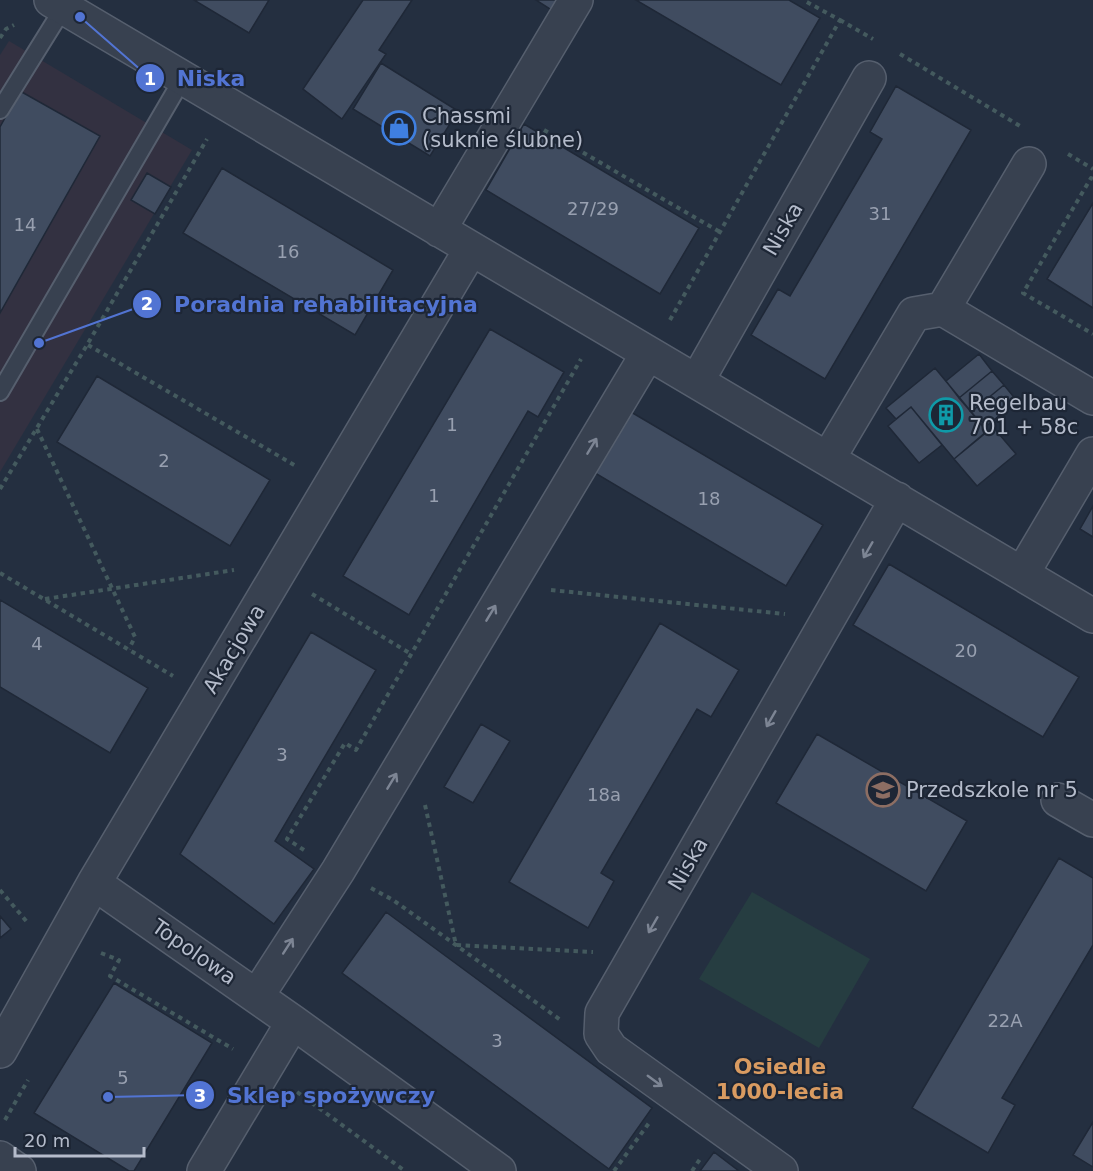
<svg xmlns="http://www.w3.org/2000/svg" width="1093" height="1171" viewBox="0 0 1093 1171" font-family="'DejaVu Sans',sans-serif">
<style>
.medical{fill:#333141}
.green{fill:#263d41}
.building{fill:#404c60;stroke:#1f2837;stroke-width:1.5}
.lines{fill:none;stroke-linecap:round;stroke-linejoin:round}
.lane-casing{stroke:#565f6e;stroke-width:20}
.street-casing{stroke:#565f6e;stroke-width:36}
.path{stroke:#445a5e;stroke-width:4;stroke-dasharray:4.5 4.5;stroke-linecap:butt}
.lane{stroke:#384150;stroke-width:16}
.street{stroke:#384150;stroke-width:33}
.oneway{stroke:#7d8594}
.labels{text-anchor:middle;stroke-width:4.5;stroke-linejoin:round;paint-order:stroke}
.number-label{font-size:18px;fill:#98a0b0}
.poi-label{font-size:21px;fill:#b5bccb;stroke:#1d2635;text-anchor:start}
.street-label{font-size:21px;fill:#b5bccb;stroke:#1d2635}
.neighbourhood-label{font-size:22px;font-weight:bold;fill:#d99b61;stroke:#1d2635}
.leader{fill:none;stroke:#5274d3;stroke-width:2}
.callout-dot{fill:#5274d3;stroke:#1d2635;stroke-width:2}
.mark-label{font-size:18px;text-anchor:middle;font-weight:bold;fill:#fff}
.callout-label{font-size:22px;text-anchor:middle;font-weight:bold;fill:#5274d3;stroke:#1d2635;stroke-width:4.5;stroke-linejoin:round;paint-order:stroke}
</style>
<rect width="100%" height="100%" fill="#242f40"/>
<path class="medical" d="M9 41 192 150 0 472V55Z"/>
<path class="green" d="M752 892 870 959 819 1048 699 979Z"/>
<path class="building" d="M194 0H269L249 33Z
M363 0H412L379 50 386 54 342 119 303 89Z
M536 0H560L553 11Z
M636 0H789L820 18 781 85Z
M381 63 458 111 430 156 353 109Z
M896 86 971 130 825 379 751 335 778 289 790 296 882 139 870 132Z
M20 91 100 136 0 313V127Z
M524 124 699 228 660 294 486 190Z
M222 168 393 270 355 335 183 233Z
M147 173 171 187 155 214 131 200Z
M1093 203V308L1047 279Z
M490 329 564 372 538 417 528 411 409 615 343 576Z
M979 354 992 371 959 398 946 381Z
M935 368 987 431 954 459 911 407 896 419 886 408Z
M992 371 1004 385 971 412 959 398Z
M97 376 270 480 230 546 57 442Z
M1004 385 1017 401 984 428 971 412Z
M911 407 942 445 919 463 888 426Z
M631 412 823 525 786 586 595 473Z
M993 427 1016 454 977 486 954 459Z
M1093 506V537L1080 529Z
M889 564 1079 677 1043 737 853 625Z
M0 600 148 688 110 753 0 687Z
M660 623 739 670 711 717 697 709 601 873 614 881 588 928 509 882Z
M311 632 376 670 275 841 314 869 274 924 180 854Z
M481 724 510 741 473 803 444 787Z
M817 734 967 821 926 891 776 803Z
M1059 858 1093 878V945L1002 1098 1015 1105 988 1153 912 1108Z
M386 912 652 1108 609 1169 342 973Z
M0 916 11 929 0 938Z
M114 983 212 1043 134 1171H129L34 1113Z
M1093 1122V1167L1073 1155Z
M714 1152 739 1171H700Z"/>
<g class="lines">
<g class="lane-casing">
<path id="lane" d="M0 110 64 7
M0 392 183 78"/>
</g>
<g class="street-casing">
<path id="street" d="M51 0 1093 616
M439 230 576 0
M943 309 1093 398
M697 381 869 78
M828 459 914 314 943 309 1029 164
M1022 574 1093 454
M1058 800 1093 820
M94 883 293 1022 499 1171
M257 996 338 871 648 353
M0 1051 94 883 471 249
M0 1158 19 1171
M204 1171 293 1022
M781 1171 611 1049 601 1034 602 1013 897 499"/>
</g>
<path class="path" d="M840 20 873 39
M0 38 6 29 14 25
M900 54 1020 126
M544 130 720 232
M1068 154 1093 169
M1093 179 1091 178 1023 293 1093 334
M670 320 840 20 803 0
M88 345 296 466
M37 429 135 637 129 649
M0 489 87 345 207 139
M0 573 173 676
M551 590 785 614
M312 594 411 654
M45 599 234 570
M425 805 456 945 593 952
M304 850 287 839 345 743 356 750 581 359
M371 888 393 900 562 1021
M0 890 27 922
M101 953 119 960 110 976 233 1049
M297 1092 405 1171
M5 1120 28 1080
M614 1171 649 1123
M692 1171 700 1159"/>
<use href="#lane" class="lane"/>
<use href="#street" class="street"/>
</g>
<defs><path id="oneway-shaft" d="M-6 0H5M1.5-3L5.5 0L1.5 3" fill="none" stroke-width="1.6" stroke-linecap="round" stroke-linejoin="round" transform="scale(1.5)"/></defs>
<g class="oneway">
<use href="#oneway-shaft" transform="translate(592 446) rotate(-59)"/>
<use href="#oneway-shaft" transform="translate(868 550) rotate(120)"/>
<use href="#oneway-shaft" transform="translate(491 613) rotate(-59)"/>
<use href="#oneway-shaft" transform="translate(771 719) rotate(120)"/>
<use href="#oneway-shaft" transform="translate(392 781) rotate(-59)"/>
<use href="#oneway-shaft" transform="translate(653 925) rotate(120)"/>
<use href="#oneway-shaft" transform="translate(288 946) rotate(-57)"/>
<use href="#oneway-shaft" transform="translate(655 1081) rotate(36)"/>
</g>
<defs>
<g id="shop-ring" transform="scale(1.725)"><circle r="9.5" fill="#1d2635" stroke="#3f7fe0" stroke-width="1.5"/><path d="M-5-2.5h2.3a2.7 3.5 0 0 1 5.4 0H5L5.5 6h-11ZM-1.5-2.5h3a1.5 2.3 0 0 0-3 0Z" fill="#3f7fe0"/></g>
<g id="building-ring" transform="scale(1.725)"><circle r="9.5" fill="#1d2635" stroke="#0f9aa8" stroke-width="1.5"/><path d="M-4-6H4V6H1V3H-1V6H-4ZM-2.5-4.3h1.7v1.8h-1.7ZM.8-4.3h1.7v1.8H.8ZM-2.5-1h1.7V.8h-1.7ZM.8-1h1.7V.8H.8Z" fill="#0f9aa8"/></g>
<g id="school-ring" transform="scale(1.725)"><circle r="9.5" fill="#1d2635" stroke="#8d6e63" stroke-width="1.5"/><path d="M0-5L7-2L0 1L-7-2ZM-4 1L0 2.5L4 1V4Q0 6-4 4Z" fill="#8d6e63"/></g>
</defs>
<g fill-rule="evenodd">
<use href="#shop-ring" x="399" y="128"/>
<use href="#building-ring" x="946" y="415"/>
<use href="#school-ring" x="883" y="790"/>
</g>
<g class="labels">
<g class="number-label">
<text x="593" y="215">27/29</text>
<text x="880" y="220">31</text>
<text x="25" y="231">14</text>
<text x="288" y="258">16</text>
<text x="452" y="431">1</text>
<text x="164" y="467">2</text>
<text x="434" y="502">1</text>
<text x="709" y="505">18</text>
<text x="37" y="650">4</text>
<text x="966" y="657">20</text>
<text x="282" y="761">3</text>
<text x="604" y="801">18a</text>
<text x="1005" y="1027">22A</text>
<text x="497" y="1047">3</text>
<text x="123" y="1084">5</text>
</g>
<g class="poi-label">
<text x="422" y="123">Chassmi<tspan x="422" dy="24">(suknie ślubne)</tspan></text>
<text x="969" y="410">Regelbau<tspan x="969" dy="24">701 + 58c</tspan></text>
<text x="906" y="797">Przedszkole nr 5</text>
</g>
<g class="street-label">
<text transform="translate(783 229) rotate(-60)" y="7">Niska</text>
<text transform="translate(234 649) rotate(-59)" y="7">Akacjowa</text>
<text transform="translate(688 864) rotate(-60)" y="7">Niska</text>
<text transform="translate(194 952) rotate(35)" y="7">Topolowa</text>
</g>
<g class="neighbourhood-label">
<text x="780" y="1074">Osiedle<tspan x="780" dy="25">1000-lecia</tspan></text>
</g>
</g>
<path class="leader" d="M80 17L150 78M39 343L147 304M108 1097L200 1095"/>
<g class="callout-dot">
<circle cx="80" cy="17" r="6"/>
<circle cx="39" cy="343" r="6"/>
<circle cx="108" cy="1097" r="6"/>
<circle cx="150" cy="78" r="15"/>
<circle cx="147" cy="304" r="15"/>
<circle cx="200" cy="1095" r="15"/>
</g>
<g class="mark-label">
<text x="150" y="85">1</text>
<text x="147" y="310">2</text>
<text x="200" y="1102">3</text>
</g>
<g class="callout-label">
<text x="211" y="86">Niska</text>
<text x="326" y="312">Poradnia rehabilitacyjna</text>
<text x="331" y="1103">Sklep spożywczy</text>
</g>
<path d="M15 1147v9h129v-9" fill="none" stroke="#b5bccb" stroke-width="3"/>
<text x="24" y="1147" font-size="18" fill="#b5bccb" stroke="#1d2635" stroke-width="4.5" paint-order="stroke">20 m</text>
</svg>
